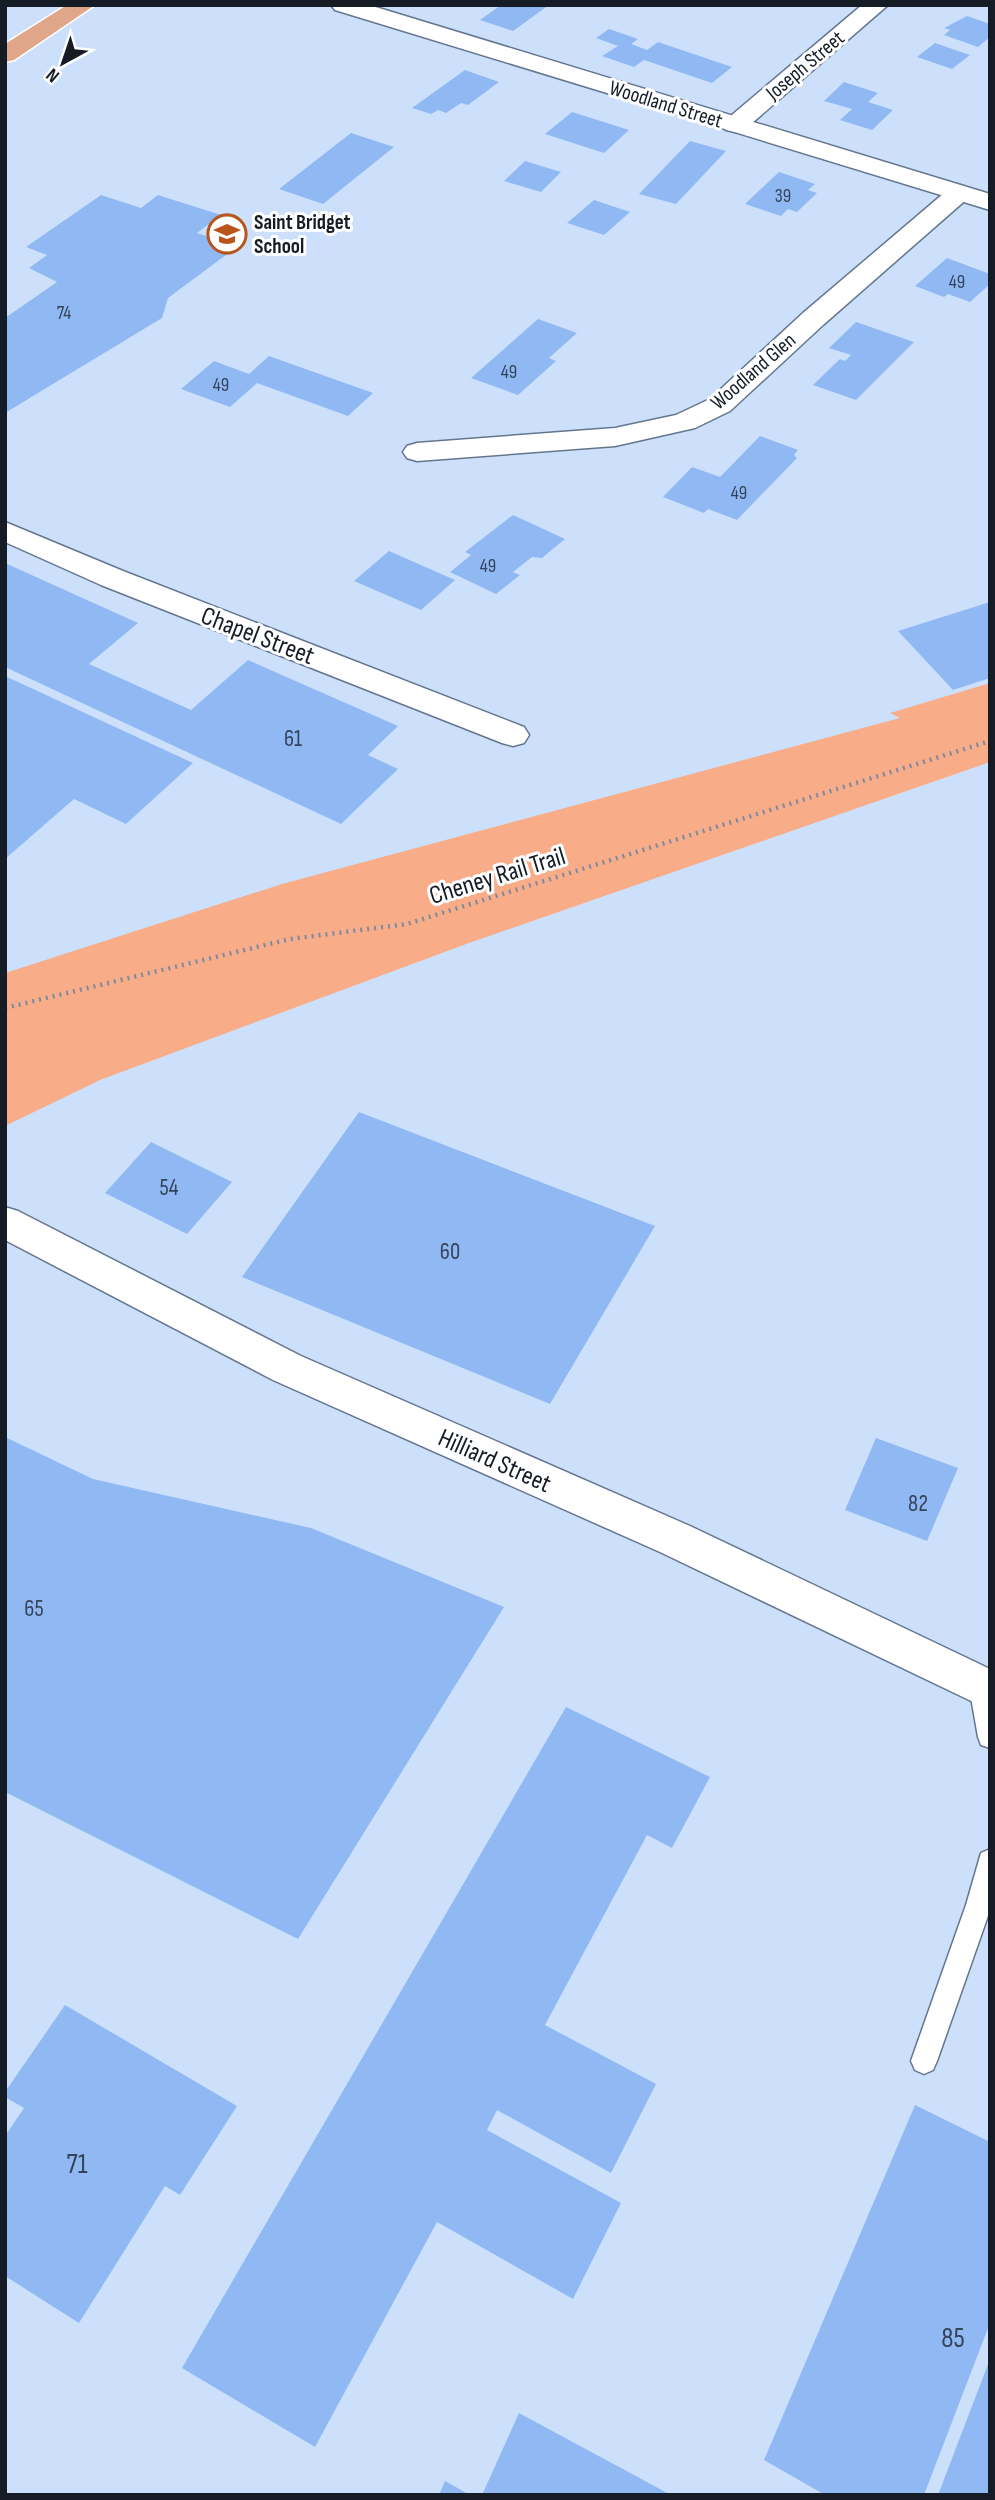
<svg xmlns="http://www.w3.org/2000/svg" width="995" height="2500" viewBox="0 0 995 2500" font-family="'Sofia Sans Condensed',sans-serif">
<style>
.green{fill:#f8ac88}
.building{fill:#90b9f4}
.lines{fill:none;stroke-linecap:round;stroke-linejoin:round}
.service-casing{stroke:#64768f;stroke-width:3}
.minor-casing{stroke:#64768f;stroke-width:3}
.tertiary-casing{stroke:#64768f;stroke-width:3}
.primary-casing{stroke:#fff;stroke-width:3}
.path{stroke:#7d8ba0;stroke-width:4.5;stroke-dasharray:2 5;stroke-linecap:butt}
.service{fill:#fff;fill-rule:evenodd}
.minor{fill:#fff;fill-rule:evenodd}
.tertiary{fill:#fff;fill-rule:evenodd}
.primary{fill:#dfa689;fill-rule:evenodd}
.labels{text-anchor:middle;stroke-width:6;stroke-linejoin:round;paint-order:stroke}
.far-number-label{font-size:19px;fill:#34435a}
.far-street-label{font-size:21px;fill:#151c26;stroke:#fff}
.far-poi-label{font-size:21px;font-weight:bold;fill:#151c26;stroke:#fff;text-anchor:start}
.number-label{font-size:23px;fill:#34435a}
.street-label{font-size:26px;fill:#151c26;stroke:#fff}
.near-number-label{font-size:28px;fill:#34435a}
</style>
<rect width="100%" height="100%" fill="#cce0fc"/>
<path class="green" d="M990 683V762L469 943 100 1080 5 1126V973L282 884 900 718 890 713Z"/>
<path class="building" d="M501 5H549L513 31 480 20Z
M967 16 990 24V37L978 47 944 35 950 30 944 28Z
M609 29 638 39 631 44 647 50 658 42 732 67 712 83 644 60 634 67 602 56 618 46 596 38Z
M935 43 970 55 952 69 917 57Z
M465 70 499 82 468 105 461 103 446 113 438 110 431 114 412 108Z
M844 82 878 93 868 102 893 110 872 130 840 120 852 109 824 101Z
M572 112 629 130 604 153 545 134Z
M351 133 394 147 323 204 279 189Z
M690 141 726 151 676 204 639 194Z
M525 161 561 172 541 192 504 181Z
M779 172 815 184 808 190 817 193 797 212 788 209 781 216 745 204Z
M101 195 141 208 158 195 221 215 197 233 238 246 168 298 162 318 5 413V318L57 282 29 268 47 255 26 247Z
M594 200 630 212 604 235 567 223Z
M947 258 990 274V284L970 302 948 294 944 297 915 286Z
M538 319 577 333 549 358 556 361 518 395 471 378Z
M856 322 914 342 856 400 813 385 840 359 845 361 851 355 829 348Z
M269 356 373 393 348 416 257 383 230 407 181 389 214 361 249 374Z
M760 436 798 450 794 455 797 458 737 520 708 509 704 513 663 497 692 467 720 477Z
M513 515 565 539 542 558 532 557 513 572 520 575 496 594 450 572 471 555 465 552Z
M389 551 455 580 421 610 354 581Z
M5 563 138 623 89 664 191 710 248 660 398 726 368 755 398 769 341 824 5 667Z
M990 602V678L953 690 898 631Z
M5 676 193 763 126 824 74 799 5 859Z
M359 1112 655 1226 550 1404 242 1277Z
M151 1142 232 1182 187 1234 105 1193Z
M5 1437 93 1479 311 1528 504 1607 298 1939 5 1792Z
M876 1438 958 1468 927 1541 845 1510Z
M566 1707 710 1777 672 1848 647 1835 545 2025 656 2084 611 2173 497 2110 487 2130 621 2203 573 2299 437 2222 315 2447 182 2368Z
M65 2005 237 2106 180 2195 165 2186 79 2323 5 2276V2136L24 2108 5 2097V2092Z
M915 2105 990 2142V2323L924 2495H825L764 2460Z
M990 2359V2495H938Z
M519 2413 671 2495H482Z
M445 2481 470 2495H439Z"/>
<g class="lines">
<g class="service-casing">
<path id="service" d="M981 1675 990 1679V1748L981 1745 978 1737 969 1686 973 1678Z
M990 1849V1910L937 2061 933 2070 924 2074 915 2070 911 2061 966 1905 981 1853Z"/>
</g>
<g class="minor-casing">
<path id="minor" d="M862 5H888L744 130 735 132 726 130 723 125 726 120Z
M959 185 968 188 972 193 968 198 823 325 730 411 695 428 615 446 417 461 407 458 403 452 407 446 417 443 615 428 676 415 710 399 803 313 950 188Z
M5 522 123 571 524 727 529 735 524 743 513 746 502 743 101 585 5 542Z
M5 1207 18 1211 301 1356 690 1526 990 1669V1710L660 1552 273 1380 5 1240Z"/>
</g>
<g class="tertiary-casing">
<path id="tertiary" d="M331 5H369L990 194V210L335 10Z"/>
</g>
<g class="primary-casing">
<path id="primary" d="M67 5H95L14 60 5 62V44Z"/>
</g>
<path class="path" d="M5 1008 290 939 407 924 990 741"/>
<use href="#service" class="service"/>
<use href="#minor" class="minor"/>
<use href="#tertiary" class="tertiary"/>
<use href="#primary" class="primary"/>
</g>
<defs>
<g id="school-ring" transform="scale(2.0125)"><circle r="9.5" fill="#fff" stroke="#b8551c" stroke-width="1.5"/><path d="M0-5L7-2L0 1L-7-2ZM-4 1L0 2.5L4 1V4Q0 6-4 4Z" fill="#b8551c"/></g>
</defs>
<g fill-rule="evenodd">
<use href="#school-ring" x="227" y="234"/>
</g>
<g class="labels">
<g class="far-number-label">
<text x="783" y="202">39</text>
<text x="957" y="288">49</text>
<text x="64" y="319">74</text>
<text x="509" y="378">49</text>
<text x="221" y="391">49</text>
<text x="739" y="499">49</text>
<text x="488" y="572">49</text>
</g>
<g class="far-street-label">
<text transform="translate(805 65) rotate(-40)" y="7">Joseph Street</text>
<text transform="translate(666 104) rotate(17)" y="7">Woodland Street</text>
<text transform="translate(753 371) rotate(-41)" y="7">Woodland Glen</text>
</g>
<g class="far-poi-label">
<text x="254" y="229">Saint Bridget<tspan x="254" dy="24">School</tspan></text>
</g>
<g class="number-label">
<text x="293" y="746">61</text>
<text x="169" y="1195">54</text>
<text x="450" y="1259">60</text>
<text x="918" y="1511">82</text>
<text x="34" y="1616">65</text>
</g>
<g class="street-label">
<text transform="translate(258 635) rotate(21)" y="9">Chapel Street</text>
<text transform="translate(497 875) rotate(-17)" y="9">Cheney Rail Trail</text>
<text transform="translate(495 1460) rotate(24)" y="9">Hilliard Street</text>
</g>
<g class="near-number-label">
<text x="77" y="2173">71</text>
<text x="953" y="2347">85</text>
</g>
</g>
<rect width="995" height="2500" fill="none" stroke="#151c26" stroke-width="14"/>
<g transform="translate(63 63) rotate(220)" stroke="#ffffff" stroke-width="5" paint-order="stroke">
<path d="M0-5L12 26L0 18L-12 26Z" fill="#151c26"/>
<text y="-10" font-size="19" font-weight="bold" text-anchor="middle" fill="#151c26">N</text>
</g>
</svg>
